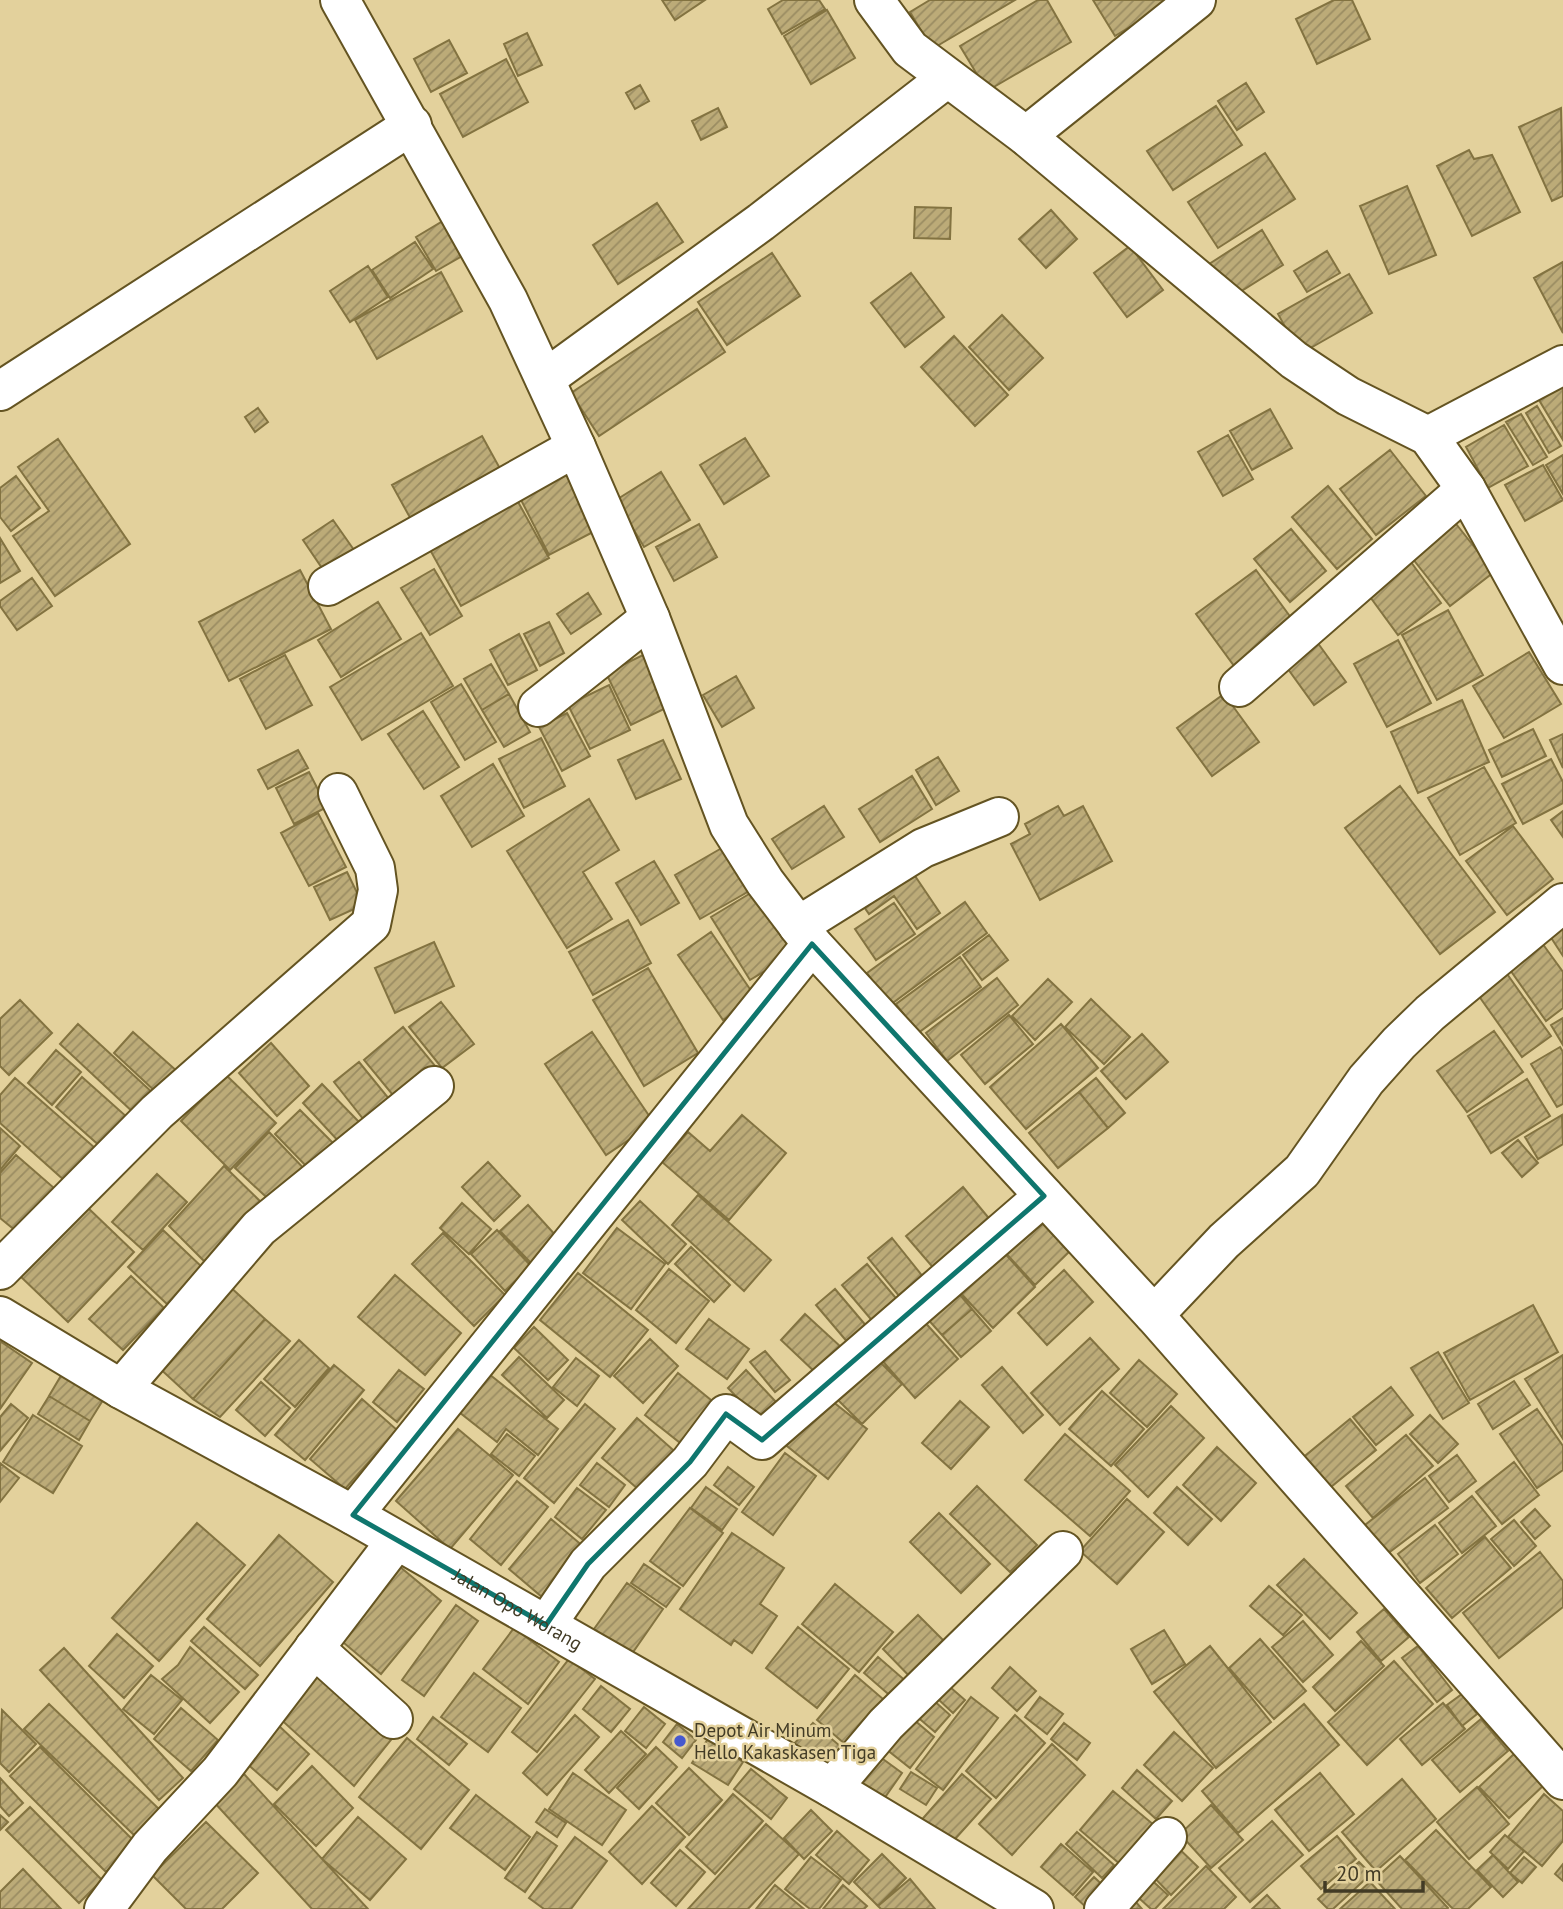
<svg xmlns="http://www.w3.org/2000/svg" width="1563" height="1909" viewBox="0 0 1563 1909" font-family="'PT Sans',sans-serif">
<style>
.building{fill:url(#building-hatch);stroke:#837341;stroke-width:2}
.lines{fill:none;stroke-linecap:round;stroke-linejoin:round}
.minor-casing{stroke:#645422;stroke-width:42}
.minor{stroke:#fff;stroke-width:38}
.marked{fill:none;stroke:#0f766e;stroke-width:5;stroke-linejoin:round}
.poi-dot{fill:#4759ce;stroke:#e3d19c;stroke-width:2.5}
.labels{text-anchor:middle;stroke-width:5;stroke-linejoin:round;paint-order:stroke}
.street-label{font-size:19px;fill:#423b25;stroke:#e3d19c}
.poi-label{font-size:19px;fill:#423b25;stroke:#e3d19c;text-anchor:start}
</style>
<defs>
<pattern id="building-hatch" width="6" height="6" patternUnits="userSpaceOnUse" patternTransform="scale(1.75)"><rect width="6" height="6" fill="#bcab78"/><path d="M-1 1l2-2M0 6l6-6M5 7l2-2" fill="none" stroke="#9a8c62"/></pattern>
</defs>
<rect width="100%" height="100%" fill="#e3d19c"/>
<path class="building" d="M662 0H705L675 20Z
M783 0H819L825 9 782 34 768 9Z
M930 0H1015L932 49 910 12Z
M1038 0H1047L1071 42 987 91 960 46Z
M1093 0H1163L1166 5 1115 36Z
M1334 0H1352L1370 39 1317 64 1296 19Z
M827 10 855 58 811 84 784 36Z
M527 33 542 65 518 76 504 44Z
M449 40 467 73 431 92 414 59Z
M506 59 528 102 463 137 440 94Z
M1246 83 1264 112 1237 130 1218 101Z
M640 85 649 101 635 109 626 93Z
M1216 106 1242 145 1173 190 1147 151Z
M718 108 727 127 701 140 692 121Z
M1561 108 1563 196 1552 201 1519 127Z
M1469 150 1474 159 1492 155 1520 212 1472 236 1437 166Z
M1265 153 1295 199 1218 248 1188 202Z
M1407 186 1436 255 1389 274 1360 206Z
M657 203 683 242 618 284 593 245Z
M915 207 951 208 950 239 914 238Z
M1051 210 1077 239 1046 268 1019 239Z
M443 221 462 256 436 271 416 237Z
M1262 230 1283 265 1227 300 1206 266Z
M415 242 433 269 390 298 372 270Z
M1130 246 1163 290 1127 317 1094 273Z
M1327 251 1340 273 1307 292 1294 271Z
M772 253 800 296 727 345 698 302Z
M1563 262V333L1534 278Z
M368 266 388 297 350 322 330 291Z
M441 272 462 311 377 359 355 320Z
M911 273 944 317 905 347 871 303Z
M1349 274 1372 313 1300 354 1278 314Z
M697 309 725 352 599 436 571 393Z
M1002 315 1043 358 1009 390 969 347Z
M954 336 1008 395 975 426 921 367Z
M1563 379V440L1536 395Z
M1537 406 1561 446 1549 453 1526 413Z
M258 408 268 422 255 432 245 417Z
M1270 409 1292 448 1252 470 1230 431Z
M1521 414 1547 457 1533 465 1506 422Z
M1504 425 1528 466 1488 488 1466 447Z
M1228 435 1253 479 1223 496 1198 452Z
M482 436 503 474 413 523 392 485Z
M745 438 769 476 724 504 700 465Z
M58 439 130 544 55 596 13 536 49 511 18 467Z
M1390 450 1426 496 1376 535 1340 489Z
M1563 455V494L1546 465Z
M562 464 595 531 549 555 515 488Z
M1543 465 1563 500 1525 521 1505 485Z
M661 472 690 520 644 547 616 500Z
M16 476 40 508 11 531 0 517V488Z
M1328 486 1372 539 1337 569 1292 517Z
M517 500 549 558 461 606 429 548Z
M333 520 354 550 324 571 303 540Z
M1453 520 1494 572 1450 606 1409 554Z
M699 524 717 557 674 581 656 547Z
M1291 529 1326 571 1290 602 1254 559Z
M0 538 20 571 0 583Z
M1408 558 1441 603 1398 635 1365 590Z
M434 569 462 616 430 635 401 588Z
M300 570 331 629 229 681 199 622Z
M1256 570 1300 630 1240 674 1196 614Z
M32 578 52 606 17 630 0 606V601Z
M588 593 601 614 571 634 557 614Z
M378 602 401 639 341 677 318 640Z
M1448 610 1483 675 1437 700 1402 635Z
M549 622 564 653 540 666 524 634Z
M421 633 453 686 362 740 330 687Z
M519 634 537 670 508 685 490 650Z
M1312 635 1346 682 1314 705 1280 658Z
M1398 640 1431 703 1387 727 1354 664Z
M1529 652 1561 704 1504 738 1473 686Z
M285 655 312 705 266 729 240 679Z
M643 655 668 707 631 725 606 673Z
M491 664 509 694 482 710 464 679Z
M736 676 754 708 722 727 703 695Z
M461 684 496 742 465 760 431 702Z
M609 685 630 730 590 749 568 705Z
M509 694 530 732 504 747 482 710Z
M1224 694 1259 742 1212 776 1177 728Z
M1462 700 1489 762 1418 793 1391 732Z
M423 711 459 767 424 789 388 734Z
M567 713 590 756 562 771 539 727Z
M1533 729 1546 756 1502 777 1489 750Z
M1563 734V768L1550 740Z
M541 738 565 786 524 808 499 759Z
M663 740 681 779 636 799 618 760Z
M298 750 308 768 268 789 258 770Z
M938 757 959 791 936 805 916 770Z
M1551 759 1563 782V803L1523 824 1502 784Z
M493 764 524 816 472 847 441 796Z
M1484 767 1516 823 1460 855 1428 798Z
M309 772 327 807 294 824 276 788Z
M912 776 932 809 880 842 859 809Z
M1400 786 1495 912 1440 954 1345 828Z
M589 799 619 850 583 872 612 919 567 948 507 851Z
M824 806 844 837 792 869 772 839Z
M1058 806 1064 816 1083 806 1112 861 1040 900 1011 844 1030 834 1025 824Z
M1563 811V837L1551 820Z
M318 813 346 867 309 886 281 833Z
M1513 826 1553 879 1507 915 1466 861Z
M727 845 753 889 700 919 675 875Z
M654 861 679 903 641 925 616 883Z
M909 867 940 913 917 929 894 896 869 914 860 901Z
M347 872 363 905 330 920 314 887Z
M754 891 793 954 750 980 711 917Z
M965 902 987 933 890 1005 867 973Z
M894 903 915 934 876 960 855 929Z
M628 920 651 963 593 995 569 952Z
M1563 923V956L1548 933Z
M711 932 756 998 723 1020 678 955Z
M989 935 1008 960 982 980 963 955Z
M434 942 454 986 395 1013 375 968Z
M1542 943 1563 972V1008L1546 1021 1508 967Z
M960 957 981 987 918 1033 896 1004Z
M648 968 698 1053 644 1086 593 1000Z
M1505 971 1551 1036 1522 1057 1476 992Z
M997 978 1018 1005 947 1061 926 1033Z
M1048 979 1072 1002 1035 1040 1012 1016Z
M1091 999 1130 1037 1104 1064 1065 1027Z
M20 1000 52 1033 9 1075 0 1066V1019Z
M441 1002 474 1044 442 1068 409 1027Z
M1009 1015 1033 1044 985 1084 961 1055Z
M1563 1018V1045L1551 1025Z
M78 1024 154 1094 135 1114 60 1044Z
M1061 1024 1098 1068 1026 1129 990 1087Z
M403 1027 436 1067 397 1100 364 1060Z
M1494 1031 1523 1072 1467 1112 1437 1071Z
M133 1032 178 1072 158 1094 114 1053Z
M592 1032 654 1123 606 1155 545 1064Z
M1142 1034 1168 1062 1126 1099 1101 1071Z
M271 1043 309 1086 277 1116 239 1073Z
M1560 1047 1563 1052V1104L1557 1107 1531 1064Z
M56 1050 81 1072 52 1105 28 1083Z
M359 1062 390 1100 364 1120 334 1082Z
M226 1075 276 1123 230 1170 181 1121Z
M82 1077 128 1118 102 1148 56 1107Z
M15 1078 95 1148 65 1181 0 1123V1095Z
M1096 1078 1125 1113 1108 1128 1079 1092Z
M1527 1079 1550 1116 1491 1153 1468 1116Z
M322 1084 361 1124 341 1144 303 1103Z
M1079 1092 1108 1128 1058 1168 1029 1133Z
M300 1110 335 1145 310 1170 275 1134Z
M742 1115 786 1153 729 1220 662 1162 688 1132 710 1151Z
M1562 1115 1563 1144 1538 1159 1525 1137Z
M0 1128 20 1146 0 1170Z
M269 1132 311 1176 278 1208 235 1168Z
M1518 1140 1538 1163 1522 1177 1502 1153Z
M16 1155 54 1188 16 1231 0 1218V1173Z
M488 1162 520 1196 494 1221 462 1187Z
M224 1166 265 1206 205 1262 169 1226Z
M157 1174 187 1202 143 1250 112 1222Z
M963 1187 992 1222 936 1271 906 1236Z
M698 1195 771 1260 744 1291 672 1225Z
M640 1201 686 1244 668 1264 622 1220Z
M462 1203 491 1229 469 1254 440 1228Z
M528 1205 558 1238 531 1263 500 1231Z
M86 1206 134 1252 68 1322 20 1276Z
M1037 1217 1069 1252 1035 1285 1002 1249Z
M617 1228 665 1264 631 1309 583 1273Z
M163 1230 203 1268 168 1305 128 1267Z
M497 1230 531 1266 505 1291 471 1254Z
M443 1233 505 1295 474 1326 412 1264Z
M892 1238 924 1278 900 1297 868 1258Z
M691 1247 730 1285 714 1302 675 1264Z
M1000 1248 1035 1287 993 1328 956 1288Z
M867 1264 900 1303 875 1324 842 1285Z
M669 1269 709 1301 676 1343 636 1310Z
M1064 1270 1093 1302 1047 1345 1018 1313Z
M578 1273 648 1330 610 1377 540 1320Z
M395 1275 461 1333 425 1375 358 1317Z
M131 1276 164 1308 123 1350 89 1319Z
M227 1284 265 1319 193 1399 156 1365Z
M835 1289 868 1328 849 1344 816 1305Z
M955 1289 972 1309 942 1335 925 1316Z
M1533 1305 1558 1352 1470 1400 1444 1353Z
M972 1309 991 1331 961 1357 942 1335Z
M805 1314 841 1347 816 1373 781 1340Z
M921 1318 958 1359 915 1398 879 1357Z
M265 1319 290 1341 220 1417 193 1399Z
M709 1319 749 1349 727 1379 686 1349Z
M534 1327 568 1360 548 1380 514 1348Z
M1090 1338 1119 1369 1060 1425 1031 1393Z
M650 1339 678 1366 643 1403 614 1376Z
M299 1340 329 1368 295 1407 264 1379Z
M0 1341 32 1363 0 1409Z
M765 1351 790 1380 775 1392 750 1362Z
M1438 1352 1469 1403 1443 1419 1411 1368Z
M1563 1355V1439L1525 1379Z
M519 1357 564 1400 547 1418 502 1375Z
M576 1358 599 1376 577 1406 553 1387Z
M876 1358 902 1384 862 1424 836 1398Z
M1139 1360 1177 1394 1147 1427 1110 1393Z
M334 1365 364 1390 305 1460 275 1435Z
M1002 1367 1043 1415 1023 1433 982 1385Z
M399 1370 424 1389 397 1422 373 1402Z
M746 1370 776 1402 758 1419 728 1388Z
M678 1373 717 1405 684 1446 645 1415Z
M62 1374 103 1400 90 1421 49 1396Z
M489 1374 558 1429 538 1455 506 1429 497 1442 459 1412Z
M1514 1381 1530 1405 1493 1429 1478 1404Z
M261 1382 290 1408 265 1436 236 1410Z
M1391 1387 1413 1415 1376 1445 1353 1417Z
M1102 1391 1144 1429 1111 1466 1069 1429Z
M822 1393 867 1429 828 1479 782 1442Z
M49 1396 90 1421 79 1440 38 1414Z
M362 1399 397 1430 345 1489 310 1459Z
M960 1401 989 1427 951 1469 922 1443Z
M11 1404 28 1418 0 1451V1417Z
M585 1404 615 1429 554 1503 524 1478Z
M1171 1406 1204 1438 1148 1497 1115 1465Z
M1537 1409 1563 1446V1470L1537 1488 1500 1434Z
M33 1415 82 1446 53 1493 3 1462Z
M1430 1415 1458 1444 1438 1463 1410 1434Z
M637 1418 680 1456 645 1495 602 1458Z
M1350 1419 1376 1450 1326 1491 1300 1460Z
M458 1429 513 1475 450 1549 396 1501Z
M507 1434 535 1456 519 1476 491 1454Z
M1065 1434 1130 1491 1090 1536 1025 1480Z
M1406 1435 1433 1466 1373 1518 1346 1486Z
M1217 1447 1256 1483 1221 1521 1183 1485Z
M785 1453 816 1476 773 1535 742 1512Z
M1457 1455 1476 1481 1449 1502 1429 1476Z
M1514 1462 1539 1495 1502 1524 1476 1492Z
M0 1463 19 1478 0 1502Z
M597 1463 625 1485 609 1507 580 1485Z
M728 1467 754 1487 739 1505 714 1485Z
M1425 1478 1448 1508 1387 1554 1365 1525Z
M517 1481 548 1507 501 1565 470 1539Z
M977 1486 1037 1545 1010 1572 950 1514Z
M706 1487 737 1509 722 1530 691 1508Z
M1177 1487 1212 1519 1188 1545 1154 1513Z
M577 1488 606 1510 582 1539 555 1517Z
M1472 1496 1496 1526 1462 1553 1439 1523Z
M1127 1499 1164 1532 1117 1584 1080 1551Z
M690 1508 723 1533 683 1586 650 1561Z
M1535 1509 1550 1526 1535 1539 1521 1522Z
M939 1513 990 1564 961 1593 910 1542Z
M551 1519 584 1547 542 1597 509 1569Z
M1514 1520 1536 1546 1514 1566 1491 1539Z
M197 1523 245 1565 159 1661 112 1618Z
M1435 1525 1458 1554 1420 1583 1398 1554Z
M732 1533 784 1568 760 1604 777 1616 752 1653 734 1640 731 1645 680 1609Z
M279 1535 333 1582 260 1666 207 1619Z
M1485 1537 1511 1568 1452 1618 1426 1588Z
M1540 1552 1563 1581V1607L1499 1658 1463 1613Z
M1304 1559 1357 1613 1330 1639 1277 1585Z
M644 1564 680 1588 666 1607 631 1583Z
M399 1566 441 1601 381 1674 338 1638Z
M627 1583 663 1609 631 1655 594 1629Z
M835 1584 893 1632 859 1672 802 1624Z
M1269 1586 1302 1615 1283 1635 1250 1606Z
M456 1605 478 1621 424 1696 402 1680Z
M1384 1609 1409 1637 1381 1661 1357 1632Z
M918 1615 951 1648 916 1683 883 1649Z
M1303 1621 1333 1655 1303 1682 1272 1647Z
M204 1627 258 1675 245 1689 191 1641Z
M798 1627 849 1669 817 1708 766 1668Z
M514 1628 559 1662 528 1704 483 1669Z
M1164 1630 1185 1664 1152 1684 1131 1649Z
M117 1634 153 1666 124 1698 89 1666Z
M1260 1639 1306 1691 1274 1719 1229 1668Z
M1361 1641 1384 1666 1335 1711 1313 1687Z
M1210 1646 1271 1722 1216 1768 1154 1692Z
M1418 1646 1452 1690 1437 1702 1402 1658Z
M190 1647 239 1692 210 1723 162 1679 178 1665Z
M64 1648 183 1778 159 1800 40 1670Z
M878 1657 908 1683 894 1699 864 1673Z
M569 1659 595 1679 537 1752 512 1732Z
M320 1661 394 1736 354 1786 276 1715Z
M1394 1661 1433 1704 1367 1765 1328 1722Z
M1010 1667 1036 1691 1017 1711 992 1688Z
M474 1673 521 1708 488 1752 441 1717Z
M151 1675 182 1700 154 1734 123 1709Z
M855 1675 890 1705 852 1750 817 1720Z
M601 1686 630 1709 611 1732 583 1709Z
M950 1687 965 1700 953 1713 939 1700Z
M923 1691 950 1715 935 1732 908 1709Z
M1462 1694 1477 1714 1462 1726 1447 1705Z
M971 1697 998 1718 943 1790 916 1769Z
M1040 1697 1063 1714 1047 1734 1025 1717Z
M1443 1703 1465 1729 1422 1765 1400 1739Z
M49 1704 159 1809 134 1835 24 1729Z
M1304 1704 1339 1745 1238 1833 1202 1791Z
M644 1707 665 1724 646 1748 625 1731Z
M181 1708 218 1740 191 1771 154 1739Z
M2 1710 36 1744 9 1772 0 1763Z
M906 1713 934 1737 910 1768 881 1745Z
M575 1715 599 1737 547 1795 523 1773Z
M1015 1715 1045 1743 996 1798 966 1771Z
M433 1717 467 1744 449 1765 417 1739Z
M1481 1719 1508 1751 1460 1792 1432 1760Z
M813 1723 847 1752 829 1774 794 1744Z
M1064 1723 1090 1743 1077 1760 1051 1739Z
M677 1724 696 1740 682 1758 663 1742Z
M278 1725 309 1754 277 1790 245 1762Z
M621 1731 646 1754 609 1793 585 1770Z
M1174 1732 1213 1768 1182 1801 1144 1765Z
M407 1738 469 1790 421 1849 359 1797Z
M708 1739 743 1762 728 1785 692 1763Z
M1052 1744 1085 1775 1012 1855 979 1824Z
M40 1747 135 1842 106 1872 10 1776Z
M656 1747 677 1767 639 1809 617 1788Z
M872 1751 902 1773 881 1803 851 1781Z
M1514 1754 1544 1785 1509 1818 1479 1787Z
M312 1766 353 1808 316 1846 274 1804Z
M689 1768 722 1800 689 1835 656 1803Z
M751 1769 787 1798 771 1819 734 1789Z
M1137 1770 1172 1801 1156 1819 1122 1788Z
M911 1772 937 1788 926 1805 900 1789Z
M573 1773 626 1810 602 1845 549 1809Z
M1320 1773 1354 1814 1309 1851 1275 1810Z
M244 1774 368 1909H312L213 1801Z
M962 1774 991 1799 946 1849 918 1824Z
M0 1778 23 1803 9 1816 0 1806Z
M1402 1779 1436 1819 1376 1871 1342 1832Z
M1477 1787 1509 1824 1469 1859 1437 1822Z
M1113 1791 1154 1825 1120 1864 1080 1830Z
M733 1794 763 1821 715 1874 686 1847Z
M1544 1794 1563 1811V1841L1542 1866 1508 1837Z
M476 1795 530 1837 505 1870 450 1828Z
M1211 1805 1243 1840 1211 1868 1180 1834Z
M652 1806 685 1837 642 1884 609 1852Z
M30 1807 102 1880 79 1903 6 1830Z
M545 1809 566 1823 557 1837 536 1822Z
M811 1810 832 1831 804 1859 784 1838Z
M0 1815 8 1822 0 1830Z
M358 1817 406 1859 370 1900 322 1859Z
M1272 1821 1303 1855 1250 1902 1219 1868Z
M206 1822 258 1873 222 1909H186L152 1875Z
M766 1824 799 1854 748 1909H688Z
M1436 1830 1491 1887 1468 1909H1453L1405 1860Z
M837 1831 869 1860 849 1884 816 1855Z
M537 1832 557 1846 525 1892 505 1878Z
M1077 1832 1114 1865 1102 1878 1066 1844Z
M1505 1835 1524 1851 1508 1869 1490 1852Z
M1337 1836 1356 1859 1321 1889 1301 1866Z
M575 1837 607 1861 571 1909H544L529 1898Z
M1170 1840 1198 1867 1171 1895 1144 1867Z
M1061 1844 1093 1872 1073 1895 1041 1867Z
M680 1850 705 1872 676 1906 651 1883Z
M882 1854 906 1878 878 1906 854 1882Z
M1493 1855 1518 1882 1503 1897 1477 1870Z
M1400 1856 1448 1908 1447 1909H1402L1375 1879Z
M811 1857 841 1880 819 1909H810L785 1889Z
M1524 1857 1536 1867 1522 1883 1510 1873Z
M1359 1862 1371 1874 1333 1909H1328L1318 1899Z
M1563 1864V1881L1555 1874Z
M1206 1866 1236 1897 1224 1909H1163Z
M23 1869 61 1909H0V1892Z
M1145 1874 1168 1895 1155 1909H1151L1130 1890Z
M1094 1877 1114 1896 1088 1909 1075 1897Z
M910 1879 935 1909H881L878 1906Z
M1370 1882 1395 1909H1340Z
M775 1885 804 1909H756Z
M843 1885 867 1906 864 1909H823Z
M1128 1893 1142 1909H1113Z
M1267 1895 1280 1909H1252Z"/>
<g class="lines">
<g class="minor-casing">
<g id="minor">
<path d="M340 0 508 300 576 447 650 618 729 825 765 882 812 944"/>
<path d="M874 0 910 49 1026 136 1294 360 1348 396 1428 436 1466 489 1563 665"/>
<path d="M1026 136 1196 0"/>
<path d="M545 379 761 222 947 78"/>
<path d="M0 391 412 125"/>
<path d="M1428 436 1563 365"/>
<path d="M328 586 576 447"/>
<path d="M1239 687 1466 489"/>
<path d="M538 707 650 618"/>
<path d="M798 926 923 848 999 817"/>
<path d="M0 1270 157 1112 371 924 378 890 375 868 338 793"/>
<path d="M1154 1315 1224 1241 1302 1171 1366 1080 1399 1043 1430 1013 1563 903"/>
<path id="s1" d="M0 1316 121 1389 353 1515 832 1788 1034 1909"/>
<path d="M121 1389 259 1228 434 1086"/>
<path d="M353 1515 812 944 1154 1315 1563 1780"/>
<path d="M546 1625 588 1564 690 1462 726 1414 762 1440 1044 1196"/>
<path d="M314 1648 393 1719"/>
<path d="M832 1788 886 1724 1063 1551"/>
<path d="M104 1909 150 1847 220 1772 396 1541"/>
<path d="M1104 1909 1167 1837"/>
</g>
</g>
<use href="#minor" class="minor"/>
</g>
<path class="marked" d="M812 944 1044 1196 762 1440 726 1414 690 1462 588 1564 546 1625 353 1515Z"/>
<circle class="poi-dot" cx="680" cy="1741" r="7"/>
<g class="labels">
<g class="street-label">
<text dy="7" stroke="none"><textPath href="#s1" startOffset="595">Jalan Opo Worang</textPath></text>
</g>
<g class="poi-label">
<text x="694" y="1737">Depot Air Minum<tspan x="694" dy="22">Hello Kakaskasen Tiga</tspan></text>
</g>
</g>
<path d="M1325 1881v10h98v-10" fill="none" stroke="#423b25" stroke-width="3.5"/>
<text x="1336" y="1881" font-size="21" fill="#423b25" stroke="#e3d19c" stroke-width="5" paint-order="stroke">20 m</text>
</svg>
